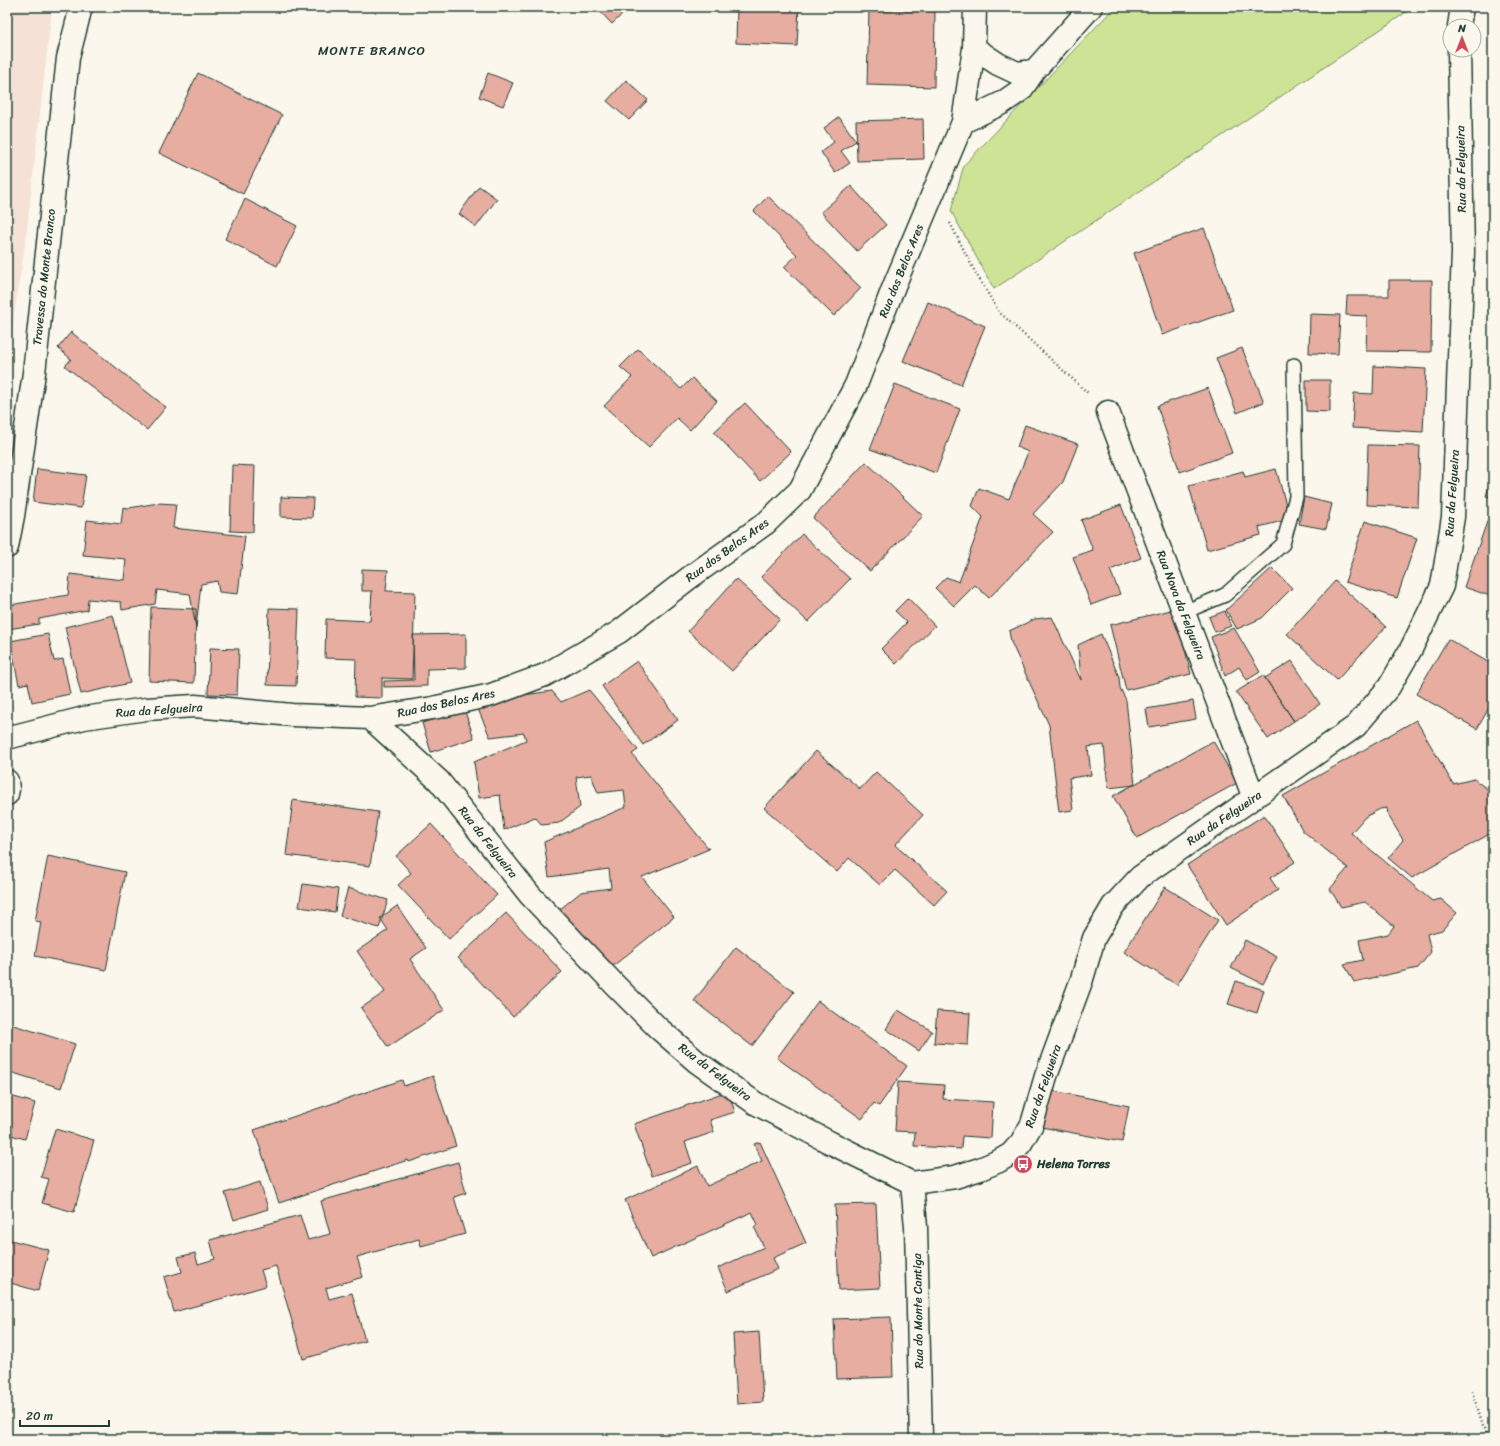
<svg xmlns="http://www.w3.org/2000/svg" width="1500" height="1446" viewBox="0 0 1500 1446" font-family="Sriracha,sans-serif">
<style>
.built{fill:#f5e1d6}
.green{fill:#cfe397;stroke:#779066}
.building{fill:#e7ada1;stroke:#1f3d34}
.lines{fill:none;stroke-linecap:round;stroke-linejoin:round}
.lane-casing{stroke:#1f3d34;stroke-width:16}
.street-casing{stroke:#1f3d34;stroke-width:25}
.secondary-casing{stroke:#1f3d34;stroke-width:25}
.path{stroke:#1f3d34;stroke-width:2.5;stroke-dasharray:1 3;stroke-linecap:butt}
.lane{stroke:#fbf7ec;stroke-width:13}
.street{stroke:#fbf7ec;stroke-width:22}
.secondary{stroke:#fbf7ec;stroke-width:22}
.labels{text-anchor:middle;stroke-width:3;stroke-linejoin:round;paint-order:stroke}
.street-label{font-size:12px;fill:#1f3d34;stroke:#fbf7ec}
.poi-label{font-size:12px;font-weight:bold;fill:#1f3d34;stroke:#fbf7ec;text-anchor:start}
.neighbourhood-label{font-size:13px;letter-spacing:1px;fill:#1f3d34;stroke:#fbf7ec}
</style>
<rect width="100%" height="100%" fill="#fbf7ec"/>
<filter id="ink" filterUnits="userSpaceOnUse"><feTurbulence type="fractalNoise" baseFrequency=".025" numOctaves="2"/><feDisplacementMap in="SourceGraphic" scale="8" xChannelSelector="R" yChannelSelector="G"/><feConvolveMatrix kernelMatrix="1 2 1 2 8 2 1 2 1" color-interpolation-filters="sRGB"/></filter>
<g filter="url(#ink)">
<path class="built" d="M7 7H52L26 238 7 360Z"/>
<path class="green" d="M1115 7H1414L994 289 951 211 964 165Z"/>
<path class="building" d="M596 7H630L612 24Z
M737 7H799L797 46 736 43Z
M869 10 935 11 934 87 867 85Z
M198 73 282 115 243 194 159 153Z
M488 73 513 83 503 106 479 97Z
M626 80 648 100 629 120 607 101Z
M839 117 856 141 841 151 850 163 835 173 821 152 834 142 824 128Z
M923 119 924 159 857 161 856 121Z
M479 186 497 199 476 227 459 214Z
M851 186 886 225 857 251 821 212Z
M768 196 861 288 834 316 784 267 797 255 754 211Z
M245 199 297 226 277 266 225 239Z
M1204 228 1233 310 1162 335 1134 253Z
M1389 280H1432L1431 352 1366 351 1367 316 1346 315 1347 296H1389Z
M928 302 985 326 961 385 903 361Z
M1310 314 1340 315 1338 354 1309 353Z
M71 332 166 407 147 430 65 366 71 359 58 348Z
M1242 348 1264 402 1237 413 1216 358Z
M638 349 681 389 692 378 717 401 690 430 677 418 649 447 604 406 632 377 620 367Z
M1374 366 1426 369 1423 432 1352 428 1354 393 1373 394Z
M1306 380H1330V412L1306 411Z
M895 384 960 409 936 473 870 449Z
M1208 388 1232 453 1180 472 1157 406Z
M745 403 791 452 760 481 714 432Z
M1025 425 1078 444 1063 482 1033 514 1053 532 989 598 975 585 954 606 935 588 946 577 959 582 983 517 972 506 979 488 1009 499 1028 452 1017 447Z
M1368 445 1420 446 1418 507 1366 505Z
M866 462 923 516 870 571 813 518Z
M232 465 255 466 253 532 230 531Z
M37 469 86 475 81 508 33 502Z
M1276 469 1290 519 1259 527 1261 535 1207 550 1189 486 1243 471 1245 477Z
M1493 473V498L1486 496Z
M281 497 313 498 312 518 281 517Z
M1304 497 1332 504 1326 529 1299 524Z
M158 503 176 504 173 528 245 536 238 594 219 592 217 581 201 584 196 628 190 594 157 590 155 604 122 610 121 602 88 599 87 610 39 619V624L8 629 10 605 68 595 70 574 124 580 126 559 83 555 87 520 121 524 123 507 129 508Z
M1121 505 1141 558 1110 570 1120 594 1091 605 1073 557 1093 550 1081 520Z
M1488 519 1493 521V597L1464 587Z
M1365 521 1417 538 1397 598 1345 582Z
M802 534 850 579 808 622 761 577Z
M1272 568 1292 588 1262 618 1237 629 1226 610Z
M362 569 388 570 386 591 415 592 412 679 382 678V698L355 697 356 659 325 658 326 619 370 621 372 591H362Z
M736 579 780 619 732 671 688 631Z
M1335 581 1386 627 1337 680 1287 634Z
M908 598 935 626 896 664 881 649 907 622 895 611Z
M151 607 196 609 194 683 149 681Z
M269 608 299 609 296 686 267 685Z
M1175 609 1191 674 1126 690 1110 625Z
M1225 611 1231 626 1215 632 1209 617Z
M113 615 130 683 81 694 65 627Z
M1052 617 1081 680 1078 645 1101 634 1119 677 1120 688 1126 700 1135 785 1108 788 1104 745 1088 747 1091 775 1069 778 1073 810 1059 812 1049 725 1011 642 1009 631 1035 619Z
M1234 628 1260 672 1247 680 1239 667 1225 676 1211 637Z
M48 634 54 661 63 659 70 694 32 702 28 683 19 685 10 641Z
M466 634V668L427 669V686L384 687V681L414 680 413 635Z
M1448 639 1493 665V701L1477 729 1416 694Z
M210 648 239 649 237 695 208 694Z
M637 661 678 720 643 745 602 686Z
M1292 661 1320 704 1294 721 1265 678Z
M1263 675 1294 721 1268 739 1236 692Z
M589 690 638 750 632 754 709 849 642 877 674 917 608 970 559 910 581 892 611 888 609 869 549 877 544 842 626 807 624 790 598 793 591 775 576 777 580 807 559 823 542 825 535 817 504 830 500 795 479 798 474 762 526 740 524 733 490 737 475 702 552 691 561 702Z
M1193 701 1196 719 1149 727 1146 709Z
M464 709 474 738 431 752 422 723Z
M1416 720 1453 784 1474 779 1491 792 1493 796V832L1412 878 1388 858 1403 840 1388 815 1387 808 1380 809 1365 817 1351 833 1432 901 1441 899 1457 913 1442 930 1427 934 1431 952 1418 968 1354 982 1344 964 1363 960 1359 940 1388 934 1394 926 1365 902 1341 907 1330 889 1348 868 1303 831 1283 796Z
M1213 741 1237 783 1137 838 1113 796Z
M816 751 860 789 876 772 923 815 895 845 947 891 934 905 895 870 880 885 849 858 837 872 764 808Z
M293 800 378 812 370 866 286 855Z
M1264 815 1295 862 1270 878 1278 890 1226 925 1187 865Z
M431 824 497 895 449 939 398 885 411 873 396 856Z
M48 856 125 872 106 970 35 956 41 922 35 921Z
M303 884 338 889 335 912 299 907Z
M1165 887 1218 920 1177 985 1124 952Z
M348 888 388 900 379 928 340 916Z
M397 906 426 948 410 959 444 1010 388 1047 361 1008 385 992 357 951 388 930 380 918Z
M506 913 562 972 513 1017 458 958Z
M1245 940 1277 957 1263 984 1231 968Z
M736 947 794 992 752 1046 694 1001Z
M1236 981 1264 990 1257 1013 1228 1004Z
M818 1001 907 1066 879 1106 874 1103 862 1119 777 1058Z
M898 1010 932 1031 919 1051 886 1029Z
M937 1011 970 1013 968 1045 934 1043Z
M7 1023 75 1044 61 1088 7 1071Z
M433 1076 456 1146 409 1162 408 1160 279 1203 254 1130 402 1080 404 1086Z
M898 1082 944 1085 943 1099 993 1102 991 1138 962 1136 961 1149 914 1146 915 1132 895 1131Z
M1048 1090 1129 1106 1122 1142 1041 1127Z
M728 1091 735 1112 710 1120 714 1132 685 1142 692 1163 652 1176 634 1124Z
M7 1095 35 1103 25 1139 7 1134Z
M55 1129 94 1140 74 1212 42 1203 49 1179 41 1177Z
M760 1142 806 1243 773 1258 778 1269 728 1291 718 1268 764 1247 754 1227 758 1225 752 1212 651 1258 625 1200 698 1166 707 1186 762 1161 754 1144Z
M458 1162 466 1193 454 1197 465 1234 421 1246 419 1239 357 1257 363 1277 326 1288 329 1299 352 1293 365 1341 303 1359 276 1266 261 1270 266 1286 174 1312 164 1277 182 1272 178 1257 195 1253 198 1264 215 1259 210 1240 300 1215 308 1240 330 1234 321 1201Z
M260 1182 268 1209 234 1220 225 1193Z
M876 1204 880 1288 839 1290 835 1205Z
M7 1239 49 1250 38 1291 7 1282Z
M891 1317 893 1377 837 1379 834 1319Z
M759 1332 763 1402 737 1404 733 1334Z"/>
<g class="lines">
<g class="lane-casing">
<path id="lane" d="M1184 612 1225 595 1283 544 1296 497 1294 365"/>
</g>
<g class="street-casing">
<path id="street" d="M1459 26 1462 7
M974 48 998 64 1017 73 1034 71 1091 7
M963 122 1002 103 1021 90 1034 71
M1108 412 1254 798
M370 718 433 708 491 695 545 675 619 632 689 578 766 523 800 490 856 385 894 286 963 122 974 48 975 7
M7 738 84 718 146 709 195 706 292 715 370 718 439 781 530 895 616 986 657 1027 697 1062 755 1103 829 1142 912 1183 955 1177 980 1169 999 1161 1011 1154 1021 1143 1032 1124 1046 1076 1082 979 1094 938 1113 906 1140 877 1356 726 1389 687 1411 649 1442 586 1453 517 1463 252 1459 50
M912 1183 916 1227 921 1439"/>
</g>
<g class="secondary-casing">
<path id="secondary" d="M7 547 13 516 34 373 68 58 81 7
M7 781 8 789 7 794"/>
</g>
<path class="path" d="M950 223 975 272 999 312 1089 394
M1472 1391 1487 1439"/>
<use href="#lane" class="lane"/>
<use href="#street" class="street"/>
<use href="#secondary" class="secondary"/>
</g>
</g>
<defs>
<g id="bus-disc" transform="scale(1)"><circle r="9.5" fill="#d1495b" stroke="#fbf7ec"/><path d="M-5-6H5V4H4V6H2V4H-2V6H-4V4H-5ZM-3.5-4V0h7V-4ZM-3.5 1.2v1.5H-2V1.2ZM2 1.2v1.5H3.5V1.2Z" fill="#fff"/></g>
</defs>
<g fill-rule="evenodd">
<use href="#bus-disc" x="1023" y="1164"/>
</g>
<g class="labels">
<g class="street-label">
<text transform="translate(1461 169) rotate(-91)" y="4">Rua da Felgueira</text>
<text transform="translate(901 271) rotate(-68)" y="4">Rua dos Belos Ares</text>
<text transform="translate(44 277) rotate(-84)" y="4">Travessa do Monte Branco</text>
<text transform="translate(1452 493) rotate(-86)" y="4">Rua da Felgueira</text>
<text transform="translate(727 550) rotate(-36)" y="4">Rua dos Belos Ares</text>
<text transform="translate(1181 605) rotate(69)" y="4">Rua Nova da Felgueira</text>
<text transform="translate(446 703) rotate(-12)" y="4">Rua dos Belos Ares</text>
<text transform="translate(159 710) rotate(-4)" y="4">Rua da Felgueira</text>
<text transform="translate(1224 818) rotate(-34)" y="4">Rua da Felgueira</text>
<text transform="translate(488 842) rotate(52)" y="4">Rua da Felgueira</text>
<text transform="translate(715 1072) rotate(37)" y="4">Rua da Felgueira</text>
<text transform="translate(1043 1086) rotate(-71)" y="4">Rua da Felgueira</text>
<text transform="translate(918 1311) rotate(-91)" y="4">Rua do Monte Cantiga</text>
</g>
<g class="poi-label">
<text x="1037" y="1168">Helena Torres</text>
</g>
<g class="neighbourhood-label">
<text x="372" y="55">MONTE BRANCO</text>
</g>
</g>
<rect width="1500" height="1446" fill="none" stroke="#fbf7ec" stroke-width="24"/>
<rect x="12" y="12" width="1476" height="1422" fill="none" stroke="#1f3d34" stroke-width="1.5" filter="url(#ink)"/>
<g transform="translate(1462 38)"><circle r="19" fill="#fbf7ec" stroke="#a3ada2"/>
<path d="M0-3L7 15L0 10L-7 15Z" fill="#d1495b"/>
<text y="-6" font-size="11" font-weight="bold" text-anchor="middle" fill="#1f3d34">N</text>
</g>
<path d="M20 1420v6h89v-6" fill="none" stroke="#1f3d34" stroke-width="2"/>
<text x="26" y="1420" font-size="12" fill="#1f3d34" stroke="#fbf7ec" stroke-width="3" paint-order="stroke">20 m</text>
</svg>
